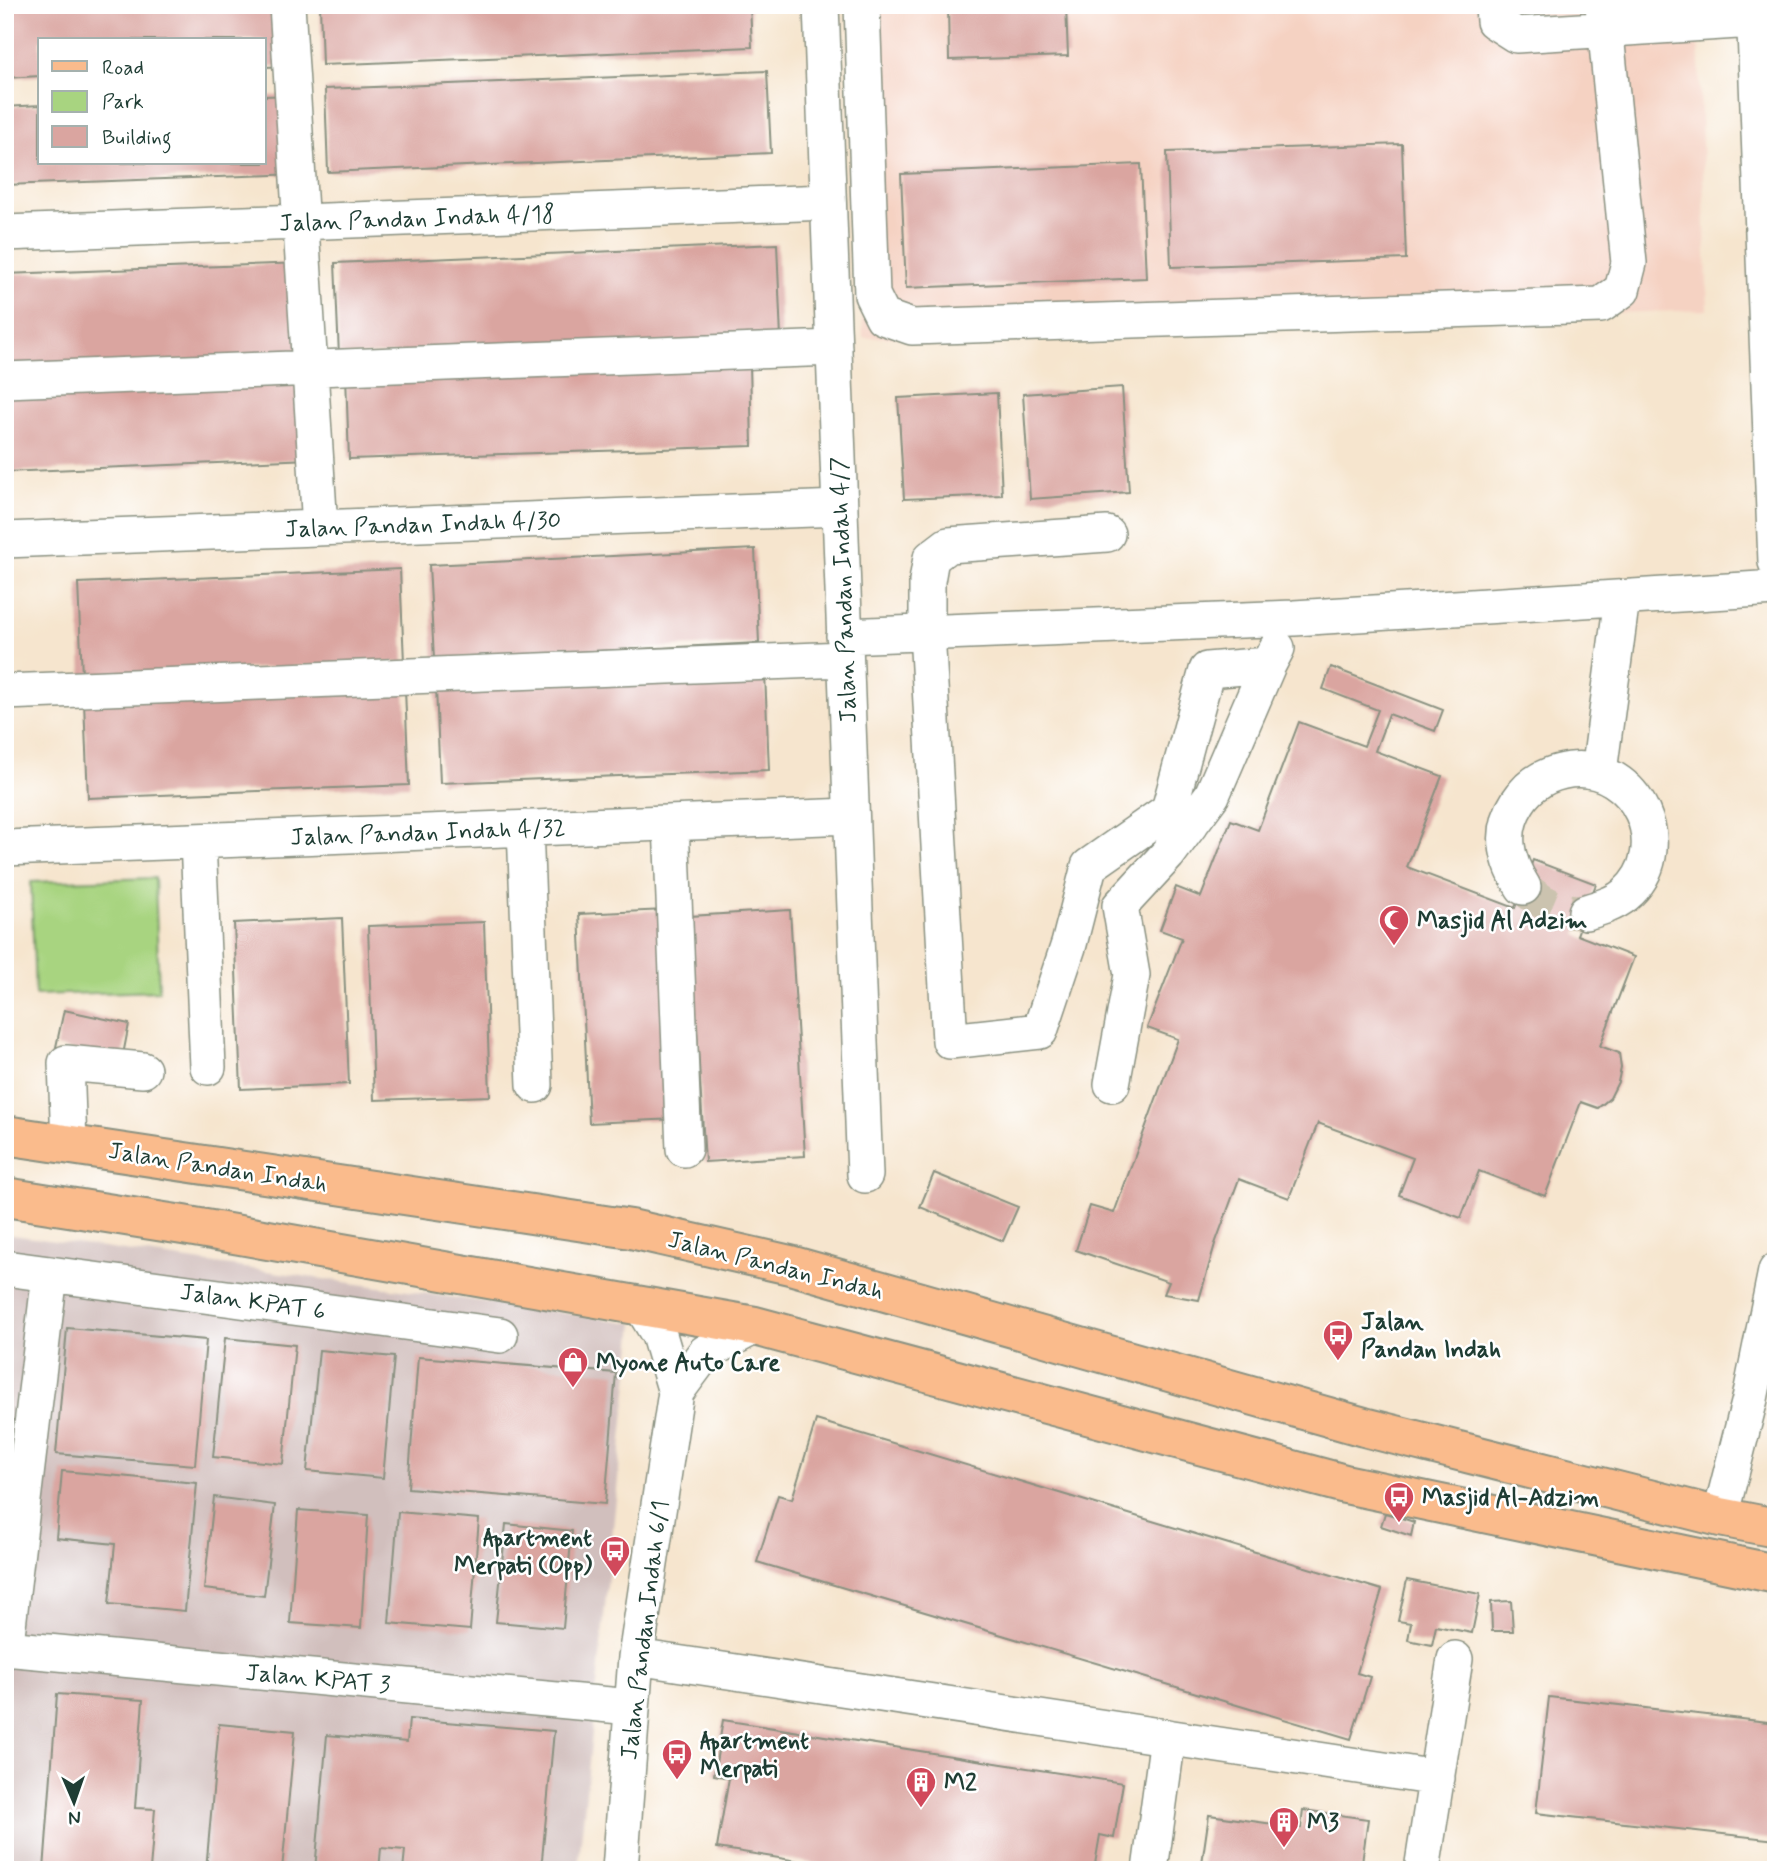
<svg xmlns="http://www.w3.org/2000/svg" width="1781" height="1875" viewBox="0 0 1781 1875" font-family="Mynerve,sans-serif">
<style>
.built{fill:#f5d2c2}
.industrial{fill:#d1bfbd}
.green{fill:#a8d480;stroke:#64885a;stroke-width:2}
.building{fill:#daa5a0}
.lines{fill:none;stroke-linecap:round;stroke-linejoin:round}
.minor-tunnel{stroke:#cbc3af;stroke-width:35;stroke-dasharray:35 18;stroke-linecap:butt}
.minor-casing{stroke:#8a9181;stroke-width:38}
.major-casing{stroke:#8a9181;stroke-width:42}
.minor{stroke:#fff;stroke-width:35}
.major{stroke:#fabb8c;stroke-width:38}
.labels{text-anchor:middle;stroke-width:5;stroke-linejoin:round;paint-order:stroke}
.street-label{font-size:24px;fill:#1f3d34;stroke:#fff}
.poi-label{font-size:24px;font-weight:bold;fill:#1f3d34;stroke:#fff;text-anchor:start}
</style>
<rect width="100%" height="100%" fill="#fff"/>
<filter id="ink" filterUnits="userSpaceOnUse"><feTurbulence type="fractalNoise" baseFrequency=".0143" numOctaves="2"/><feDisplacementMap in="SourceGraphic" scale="14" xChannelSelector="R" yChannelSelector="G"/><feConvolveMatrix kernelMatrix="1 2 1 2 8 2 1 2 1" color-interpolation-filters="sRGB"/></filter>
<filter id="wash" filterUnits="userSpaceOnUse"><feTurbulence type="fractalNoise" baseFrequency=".00686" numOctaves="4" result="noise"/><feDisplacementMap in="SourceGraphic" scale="28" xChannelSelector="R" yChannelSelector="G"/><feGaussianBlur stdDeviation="1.57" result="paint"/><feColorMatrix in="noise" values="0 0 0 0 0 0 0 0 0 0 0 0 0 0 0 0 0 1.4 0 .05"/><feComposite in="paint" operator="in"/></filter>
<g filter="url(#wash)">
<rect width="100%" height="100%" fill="#f6e5ce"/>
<path class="built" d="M852 5H1697L1708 310 863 338Z"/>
<path class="industrial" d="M5 1234 634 1323 578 1870H5Z"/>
<path class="green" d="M155 878 159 991 35 995 31 882Z"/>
<g id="blocks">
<path class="building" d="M5 5H294L296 66 264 67V40H40V76L5 78Z
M320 5H750L752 47 322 65Z
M948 5H1066L1068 56 949 60Z
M767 71 771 153 328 172 325 89Z
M296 95 299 174 5 185V107L40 105V163H264V96Z
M1402 144 1406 259 1171 267 1167 152Z
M1141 164 1146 278 906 288 901 174Z
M777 244 781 338 339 356 335 263Z
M303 263 306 356 5 368V274Z
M750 363 752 446 349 459 346 376Z
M306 370 310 459 5 472V384Z
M1122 387 1129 492 1030 499 1023 394Z
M997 393 1002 495 904 499 898 398Z
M755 549 759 643 434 659 429 565Z
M400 569 404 662 82 676 78 583Z
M1331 667 1443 710 1435 731 1389 714 1375 751 1442 776 1407 867 1515 908 1533 860 1596 884 1577 935 1634 957 1600 1046 1619 1053 1621 1068 1618 1082 1610 1098 1598 1108 1581 1102 1545 1196 1479 1171 1461 1218 1399 1195 1413 1158 1318 1123 1289 1198 1239 1179 1215 1244 1199 1300 1164 1294 1169 1282 1076 1250 1090 1206 1114 1213 1178 1039 1147 1028 1182 938 1160 930 1176 887 1201 897 1231 820 1258 830 1299 722 1364 746 1378 710 1323 689Z
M765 673 769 770 440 783 436 687Z
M405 689 409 785 88 798 84 702Z
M666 910 676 1119 589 1123 579 914Z
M790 910 805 1156 705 1162 690 916Z
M342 918 349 1084 241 1089 234 923Z
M484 922 490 1096 374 1100 368 926Z
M64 1010 129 1024 122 1060 56 1047Z
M934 1173 1018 1207 1003 1241 920 1207Z
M67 1328 206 1340 195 1465 56 1454Z
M225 1338 295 1345 283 1464 213 1457Z
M319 1350 394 1357 383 1478 307 1471Z
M418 1357 616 1373 605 1504 408 1488Z
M816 1420 1382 1590 1357 1673 1370 1677 1351 1739 757 1562 778 1495 792 1499Z
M62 1471 197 1483 185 1611 109 1604 115 1544 56 1538Z
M214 1497 275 1505 264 1596 204 1589Z
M298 1510 368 1515 361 1628 290 1623Z
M398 1512 479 1519 470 1630 389 1623Z
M1385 1513 1414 1522 1411 1536 1381 1526Z
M506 1524 572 1531 563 1628 496 1622Z
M1407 1580 1480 1594 1472 1633 1436 1626 1432 1645 1408 1640 1411 1623 1398 1621Z
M1511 1601 1513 1631H1492L1491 1602Z
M57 1694 143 1700 135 1808 155 1809 150 1870H44Z
M1549 1697 1776 1723V1840L1536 1813Z
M409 1719 554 1731 541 1870H403L405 1850 381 1848 379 1870H315L327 1735 407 1742Z
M723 1720 1123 1783 1114 1838 1100 1835 1094 1870H854L717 1848 729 1778 714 1775Z
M219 1724 295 1731 282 1870H206Z
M1303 1810 1368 1819 1361 1870H1201L1209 1815 1301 1828Z"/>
</g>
</g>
<g filter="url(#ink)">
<use href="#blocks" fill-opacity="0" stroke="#8a9181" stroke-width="2"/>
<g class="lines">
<path class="minor-tunnel" d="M1523 887C1542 904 1560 913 1586 912"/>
<g class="minor-casing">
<path id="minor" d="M287 5 320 528
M821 5 865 1175
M862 5 872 295 883 317 912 327 1601 305 1622 290 1629 263 1603 5
M1493 5 1494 21 1516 35 1754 20
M1754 5 1776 562
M5 233 828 202
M5 380 834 348
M1107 534 948 545 931 558 927 581V632L950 1041 1040 1031 1069 944 1089 866 1169 810 1207 670 1268 665
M5 540 840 508
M844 636 1294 618 1776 588
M5 692 845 659
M1599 772 1622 598
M671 823 684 1149
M525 828 535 1085
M198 841 208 1067
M5 848 851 816
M1523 887C1506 860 1499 831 1518 802 1530 783 1548 773 1570 770 1637 762 1678 850 1625 895 1614 904 1600 908 1586 912
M1112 1084 1132 975 1120 906 1168 854 1212 795 1268 665 1277 648
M69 1144 66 1063 143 1070
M5 1268 500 1335
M676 1392 705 1353 755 1326
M1720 1517 1750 1399 1776 1271
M5 1648 631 1707
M5 1651 50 1274
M636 1657 1437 1778
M620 1870 636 1657 676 1392 659 1335 642 1307
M1150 1870 1168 1737
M1422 1870 1455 1659"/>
</g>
<g class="major-casing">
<path id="major" d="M5 1135 631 1229 790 1265 1364 1427 1720 1517 1776 1528
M5 1197 183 1225 755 1326 1345 1484 1776 1574"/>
</g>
<use href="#minor" class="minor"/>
<use href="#major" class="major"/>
</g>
</g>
<defs>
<g id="mosque-pin" transform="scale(1.575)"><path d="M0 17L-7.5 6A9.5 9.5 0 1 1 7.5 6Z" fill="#d1495b" stroke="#fff"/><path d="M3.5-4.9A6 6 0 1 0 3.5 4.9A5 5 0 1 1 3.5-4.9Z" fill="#fff"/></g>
<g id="bus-pin" transform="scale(1.575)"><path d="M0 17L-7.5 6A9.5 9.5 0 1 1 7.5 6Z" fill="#d1495b" stroke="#fff"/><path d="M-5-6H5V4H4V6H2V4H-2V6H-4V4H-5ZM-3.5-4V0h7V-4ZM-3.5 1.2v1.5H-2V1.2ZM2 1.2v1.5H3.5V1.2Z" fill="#fff"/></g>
<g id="shop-pin" transform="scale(1.575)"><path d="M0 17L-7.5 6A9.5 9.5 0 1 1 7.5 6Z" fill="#d1495b" stroke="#fff"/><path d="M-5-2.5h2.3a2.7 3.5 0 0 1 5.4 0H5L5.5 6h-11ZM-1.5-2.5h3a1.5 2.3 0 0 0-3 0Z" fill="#fff"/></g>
<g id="building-pin" transform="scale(1.575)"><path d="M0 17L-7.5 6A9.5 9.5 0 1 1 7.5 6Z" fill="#d1495b" stroke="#fff"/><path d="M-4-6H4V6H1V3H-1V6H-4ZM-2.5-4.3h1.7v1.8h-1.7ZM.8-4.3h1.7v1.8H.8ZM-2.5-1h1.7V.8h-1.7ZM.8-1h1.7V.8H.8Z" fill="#fff"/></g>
</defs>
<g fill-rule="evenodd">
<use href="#mosque-pin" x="1394" y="920"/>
<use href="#bus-pin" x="1338" y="1335"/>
<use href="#shop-pin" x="573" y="1362"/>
<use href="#bus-pin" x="1399" y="1497"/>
<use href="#bus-pin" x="615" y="1551"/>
<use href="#bus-pin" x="677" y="1754"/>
<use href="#building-pin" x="921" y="1782"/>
<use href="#building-pin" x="1284" y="1822"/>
</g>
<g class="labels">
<g class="street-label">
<text transform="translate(417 218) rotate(-2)" y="8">Jalan Pandan Indah 4/18</text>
<text transform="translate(423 524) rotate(-2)" y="8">Jalan Pandan Indah 4/30</text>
<text transform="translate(843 590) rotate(-92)" y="8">Jalan Pandan Indah 4/7</text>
<text transform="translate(428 832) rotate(-2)" y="8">Jalan Pandan Indah 4/32</text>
<text transform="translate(218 1167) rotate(9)" y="8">Jalan Pandan Indah</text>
<text transform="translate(776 1265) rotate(14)" y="8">Jalan Pandan Indah</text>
<text transform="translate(253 1301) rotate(8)" y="8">Jalan KPAT 6</text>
<text transform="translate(644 1630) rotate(-83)" y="8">Jalan Pandan Indah 6/1</text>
<text transform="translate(318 1678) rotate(5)" y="8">Jalan KPAT 3</text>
</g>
<g class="poi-label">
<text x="1417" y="928">Masjid Al Adzim</text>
<text x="1361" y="1329">Jalan<tspan x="1361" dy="28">Pandan Indah</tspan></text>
<text x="596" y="1370">Myone Auto Care</text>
<text x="1422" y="1505">Masjid Al-Adzim</text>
<text x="592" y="1545" text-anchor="end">Apartment<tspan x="592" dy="28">Merpati (Opp)</tspan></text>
<text x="700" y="1748">Apartment<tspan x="700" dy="28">Merpati</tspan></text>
<text x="944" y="1790">M2</text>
<text x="1307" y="1830">M3</text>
</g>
</g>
<rect width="1781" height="1875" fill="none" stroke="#fff" stroke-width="28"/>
<rect x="38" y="38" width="228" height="126" fill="#ffffff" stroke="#a5b1ae" stroke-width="2"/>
<rect x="52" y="61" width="35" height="10" fill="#fabb8c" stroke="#a5b1ae" stroke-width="2"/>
<text x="102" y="74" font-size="21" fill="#1f3d34">Road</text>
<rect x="52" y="91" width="35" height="21" fill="#a8d480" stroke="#a5b1ae" stroke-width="2"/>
<text x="102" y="108" font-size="21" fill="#1f3d34">Park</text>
<rect x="52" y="126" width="35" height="21" fill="#daa5a0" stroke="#a5b1ae" stroke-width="2"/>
<text x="102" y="144" font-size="21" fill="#1f3d34">Building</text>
<g transform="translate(74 1802) rotate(178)" stroke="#ffffff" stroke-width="5" paint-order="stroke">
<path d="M0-5L12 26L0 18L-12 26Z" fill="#1f3d34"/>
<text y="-10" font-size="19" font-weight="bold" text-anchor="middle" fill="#1f3d34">N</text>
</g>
</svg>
